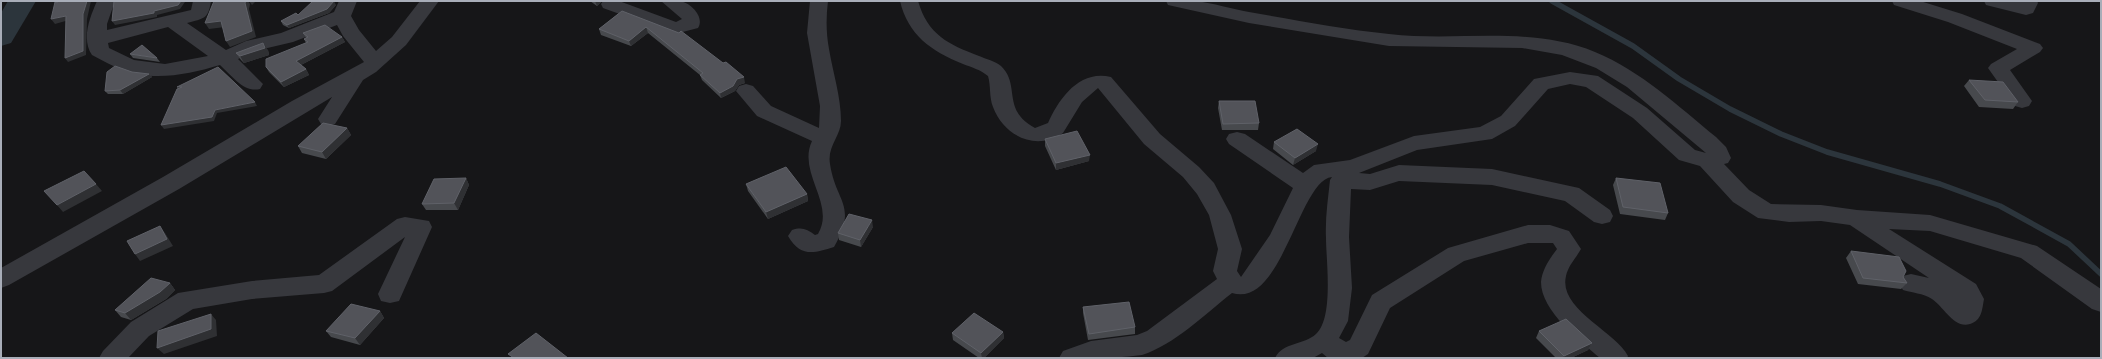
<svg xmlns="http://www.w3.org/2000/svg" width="2102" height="359" viewBox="0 0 2102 359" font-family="Lato,sans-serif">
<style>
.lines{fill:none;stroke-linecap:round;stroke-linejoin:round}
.stream{stroke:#2c353c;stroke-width:5.5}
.river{fill:#2c353c;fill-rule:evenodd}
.minor{fill:#37383d;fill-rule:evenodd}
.wall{fill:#47494d}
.shaded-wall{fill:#2f3033}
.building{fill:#525359;stroke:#5f6168}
</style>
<rect width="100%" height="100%" fill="#161618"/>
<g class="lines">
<path class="stream" d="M1552 1 1633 46 1679 79 1730 109 1781 134 1827 152 1940 184 2000 206 2069 244 2101 274"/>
<path class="river" d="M8 1H36L11 43 1 46V13Z"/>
<path class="minor" d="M97 1H115L107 24V30L191 10 193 1H211C208 20 204 18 187 23L226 50 246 41 281 33 334 12 339 1H357L351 16 359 30 376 51 392 37 420 1H439L406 45 376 72 363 80 335 124 328 126 321 124 318 119 332 97 179 189 9 285 1 288V268L163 177 292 101 364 62 343 36 337 25 293 42 259 50 238 59 263 84 260 89C244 93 232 76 220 65 190 74 153 82 123 70 112 66 102 60 92 55 81 39 90 17 97 1ZM168 27 208 56 165 64 134 60 109 48 108 43Z
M603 1H619L676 22 682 19 661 1C667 1 674 0 680 1 691 3 705 17 698 28L675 34 603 8 601 4Z
M810 1H828C826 17 826 33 829 49 833 73 841 97 841 121 841 136 827 146 830 164 836 203 858 205 834 247 814 253 801 258 788 236L792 230C802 227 807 229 815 235L818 234C836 204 797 173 812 141L757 116 736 91 739 86 746 84 753 86 771 106 819 128 820 106 807 33Z
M900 1H918C928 35 948 44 979 56 986 59 995 61 1001 66 1021 85 1001 110 1035 128L1048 123C1059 98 1080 69 1111 77L1160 134 1199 167 1214 183 1231 215 1242 249 1237 271 1241 277 1270 235 1293 188 1229 144 1226 139 1229 134 1237 132 1245 134 1303 173 1314 165 1350 160 1414 136 1480 127 1501 116 1534 79 1570 72 1598 76 1647 108 1695 150 1706 153 1627 87 1596 68 1562 55 1522 48 1389 46 1249 23 1168 5 1166 1C1176 1 1186 0 1196 1 1213 3 1232 9 1249 12 1295 20 1342 29 1389 34 1458 42 1529 25 1595 52 1641 71 1678 106 1716 137L1726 147 1731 158 1728 163 1724 164 1749 190 1771 204 1821 205 1857 210 1930 215 2037 246 2101 289V312L2092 309 2021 258 1930 231 1889 229 1976 284 1984 299C1982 310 1982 320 1970 324 1954 329 1944 307 1932 299 1923 293 1912 293 1903 290L1899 283 1903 276 1911 274 1929 278 1850 225 1821 221 1789 222 1758 218 1733 202 1700 166 1679 160 1633 118 1586 87 1570 84 1548 89 1515 126 1492 139 1417 150 1359 173 1370 174 1399 165 1492 169 1579 188 1610 210 1613 216 1610 222 1602 224 1594 222 1565 201 1492 185 1399 181 1370 190 1351 189 1349 237 1352 288 1348 321 1339 338 1346 342 1350 340 1372 295 1448 248 1528 225H1550L1569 231 1581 249C1576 258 1568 266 1566 276 1558 309 1615 331 1628 356L1627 358H1600C1580 341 1541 311 1541 282 1542 270 1550 258 1557 249L1553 243H1528L1464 261 1390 308 1368 354 1362 358H1328L1322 353 1313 358H1275C1283 342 1304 345 1316 334 1334 318 1326 260 1326 238 1325 219 1328 199 1330 180L1332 177C1299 180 1282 309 1232 293 1205 314 1174 345 1142 355 1116 359 1086 358 1059 358L1063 351 1091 341 1137 335 1147 331 1217 279 1213 271 1218 249 1209 215 1197 194 1183 177 1144 144 1098 88 1082 102 1063 133C1036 152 1004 136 993 107 989 97 991 86 988 76 981 70 971 67 963 64 931 51 908 35 900 1Z
M1892 1H1920L1962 14 2040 44 2043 48 2040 52 2010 70 2032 101 2029 106 2022 108 2015 106 1988 68 1991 64 2017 49 1948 22 1894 5Z
M1984 1H2037L2038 3 2033 13 2026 15 1986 5Z
M405 217 429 221 432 227 399 301 390 303 381 301 378 294 405 237 332 291 324 293 252 299 193 309 149 336 128 358H99L103 351 131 322 178 293 252 281 319 275 397 219Z"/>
</g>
<path class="wall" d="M590 1H602L597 6Z
M336 5 329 13 289 28 283 25 281 21 298 15Z
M622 11 745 83 739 85 735 91 721 98 702 80 700 75 648 33 631 46 601 35 599 29Z
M303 33 342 37 345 42 301 65 306 69 309 75 284 87 269 72 266 67 306 43 304 39 306 38Z
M268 50 269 55 244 63 241 60 236 53Z
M130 54 157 58 160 62 133 58Z
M149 74 152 77 123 94H108L105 91Z
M1969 80 2018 102 2013 109 1979 107 1964 86Z
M1219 101 1259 123 1258 130H1222L1218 108Z
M347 128 351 135 326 159 302 153 298 146Z
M1045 139 1089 161 1056 170 1045 146Z
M1274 142 1316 151 1293 165 1273 149Z
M466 178 469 185 458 210H426L422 204Z
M1616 178 1668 213 1665 220 1620 214 1613 185Z
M746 184 807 194 808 201 768 219 748 191Z
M873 227 861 247 839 240 838 233Z
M1851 251 1903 277 1907 283 1901 289 1858 284 1846 258Z
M170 283 175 290 166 299 131 320 121 317 115 310Z
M1083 307 1135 327V334L1088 340 1083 313Z
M380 311 384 318 360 345 331 337 326 331Z
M1539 331 1592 343 1588 350 1571 358H1556L1536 338Z
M1003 332 1004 338 984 358H979L953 340 952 333Z"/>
<path class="shaded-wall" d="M87 1H91L87 19 86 55 68 62 65 58 83 14Z
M181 1H185V2L180 9 157 15V17L115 25 112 21 154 11Z
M246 1H248L250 4 249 9 256 37 230 47 226 41Z
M249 1H256L252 5Z
M334 1 336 5 329 13 289 28 287 25Z
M595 1H602L597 6Z
M66 16 69 20 55 24 51 19Z
M221 21 225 27 209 29 205 23Z
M646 27 648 33 631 46 629 41Z
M342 37 345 42 299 66 296 61Z
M263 43 268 50 269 55 244 63 240 56Z
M306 69 309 75 284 87 281 82Z
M149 74 152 77 123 94 120 90Z
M744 77 745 83 739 85 735 91 721 98 720 93 737 79Z
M255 102 257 106 217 113 214 121 164 129 161 125 215 110Z
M347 128 351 135 326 159 322 152Z
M1318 144 1316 151 1293 165 1295 158Z
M1090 155 1089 161 1056 170V163Z
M466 178 469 185 458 210 454 203Z
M96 184 102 191 63 212 57 205Z
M807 194 808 201 768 219 766 212Z
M872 220 873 227 861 247 860 240Z
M160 226 165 233 173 246 140 261 135 254Z
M170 283 175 290 166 299 131 320 125 313Z
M380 311 384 318 360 345 355 338Z
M211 314 216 320 217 336 164 354 157 348Z
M1003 332 1004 338 984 358H982L981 353Z
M1592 343 1588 350 1571 358H1563L1564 356Z"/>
<path class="building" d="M59 1H87L83 14V51L65 58 66 16 51 19 55 2H58Z
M114 1H181L178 5 154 11V13L112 21Z
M214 1H246L245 3 252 31 226 41 221 21 205 23Z
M313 1H334L327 9 287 25 281 21 296 13 298 15Z
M622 11 679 33 681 31 723 63 726 62 744 77 737 79 733 86 720 93 700 75 703 73 646 27 629 41 599 29Z
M325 25 342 37 296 61 306 69 281 82 266 67V59L308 42 304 39 308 37 303 33Z
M263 43 265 48 240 56 236 53Z
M142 45 157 58 130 54Z
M115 66 132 72 149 74 120 90 105 91 107 72Z
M218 67 255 102 215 110 212 117 161 125 177 89 182 87H177Z
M1969 80 2003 82 2018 102 1985 100Z
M1219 101H1255L1259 123 1223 124Z
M323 123 347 128 322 152 298 146Z
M1297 129 1318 144 1295 158 1274 142Z
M1077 131 1090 155 1056 163 1045 139Z
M786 167 807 194 766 212 746 184Z
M84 171 96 184 57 205 44 191Z
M466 178 454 203 422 204 434 179Z
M1616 178 1660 183 1668 213 1623 207Z
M849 214 872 220 860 240 838 233Z
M160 226 167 239 135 254 127 241Z
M1851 251 1899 257 1906 271 1903 277 1907 283 1863 278Z
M151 278 170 283 160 292 125 313 115 310Z
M1129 302 1135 327 1089 334 1083 307Z
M351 304 380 311 355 338 326 331Z
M974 313 1003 332 981 353 952 333Z
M211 314V329L157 348 158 331Z
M1566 319 1592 343 1564 356 1539 331Z
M536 333 568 358H514L508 354Z"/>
<rect width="2102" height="359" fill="none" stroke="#a8adb8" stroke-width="4"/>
</svg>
